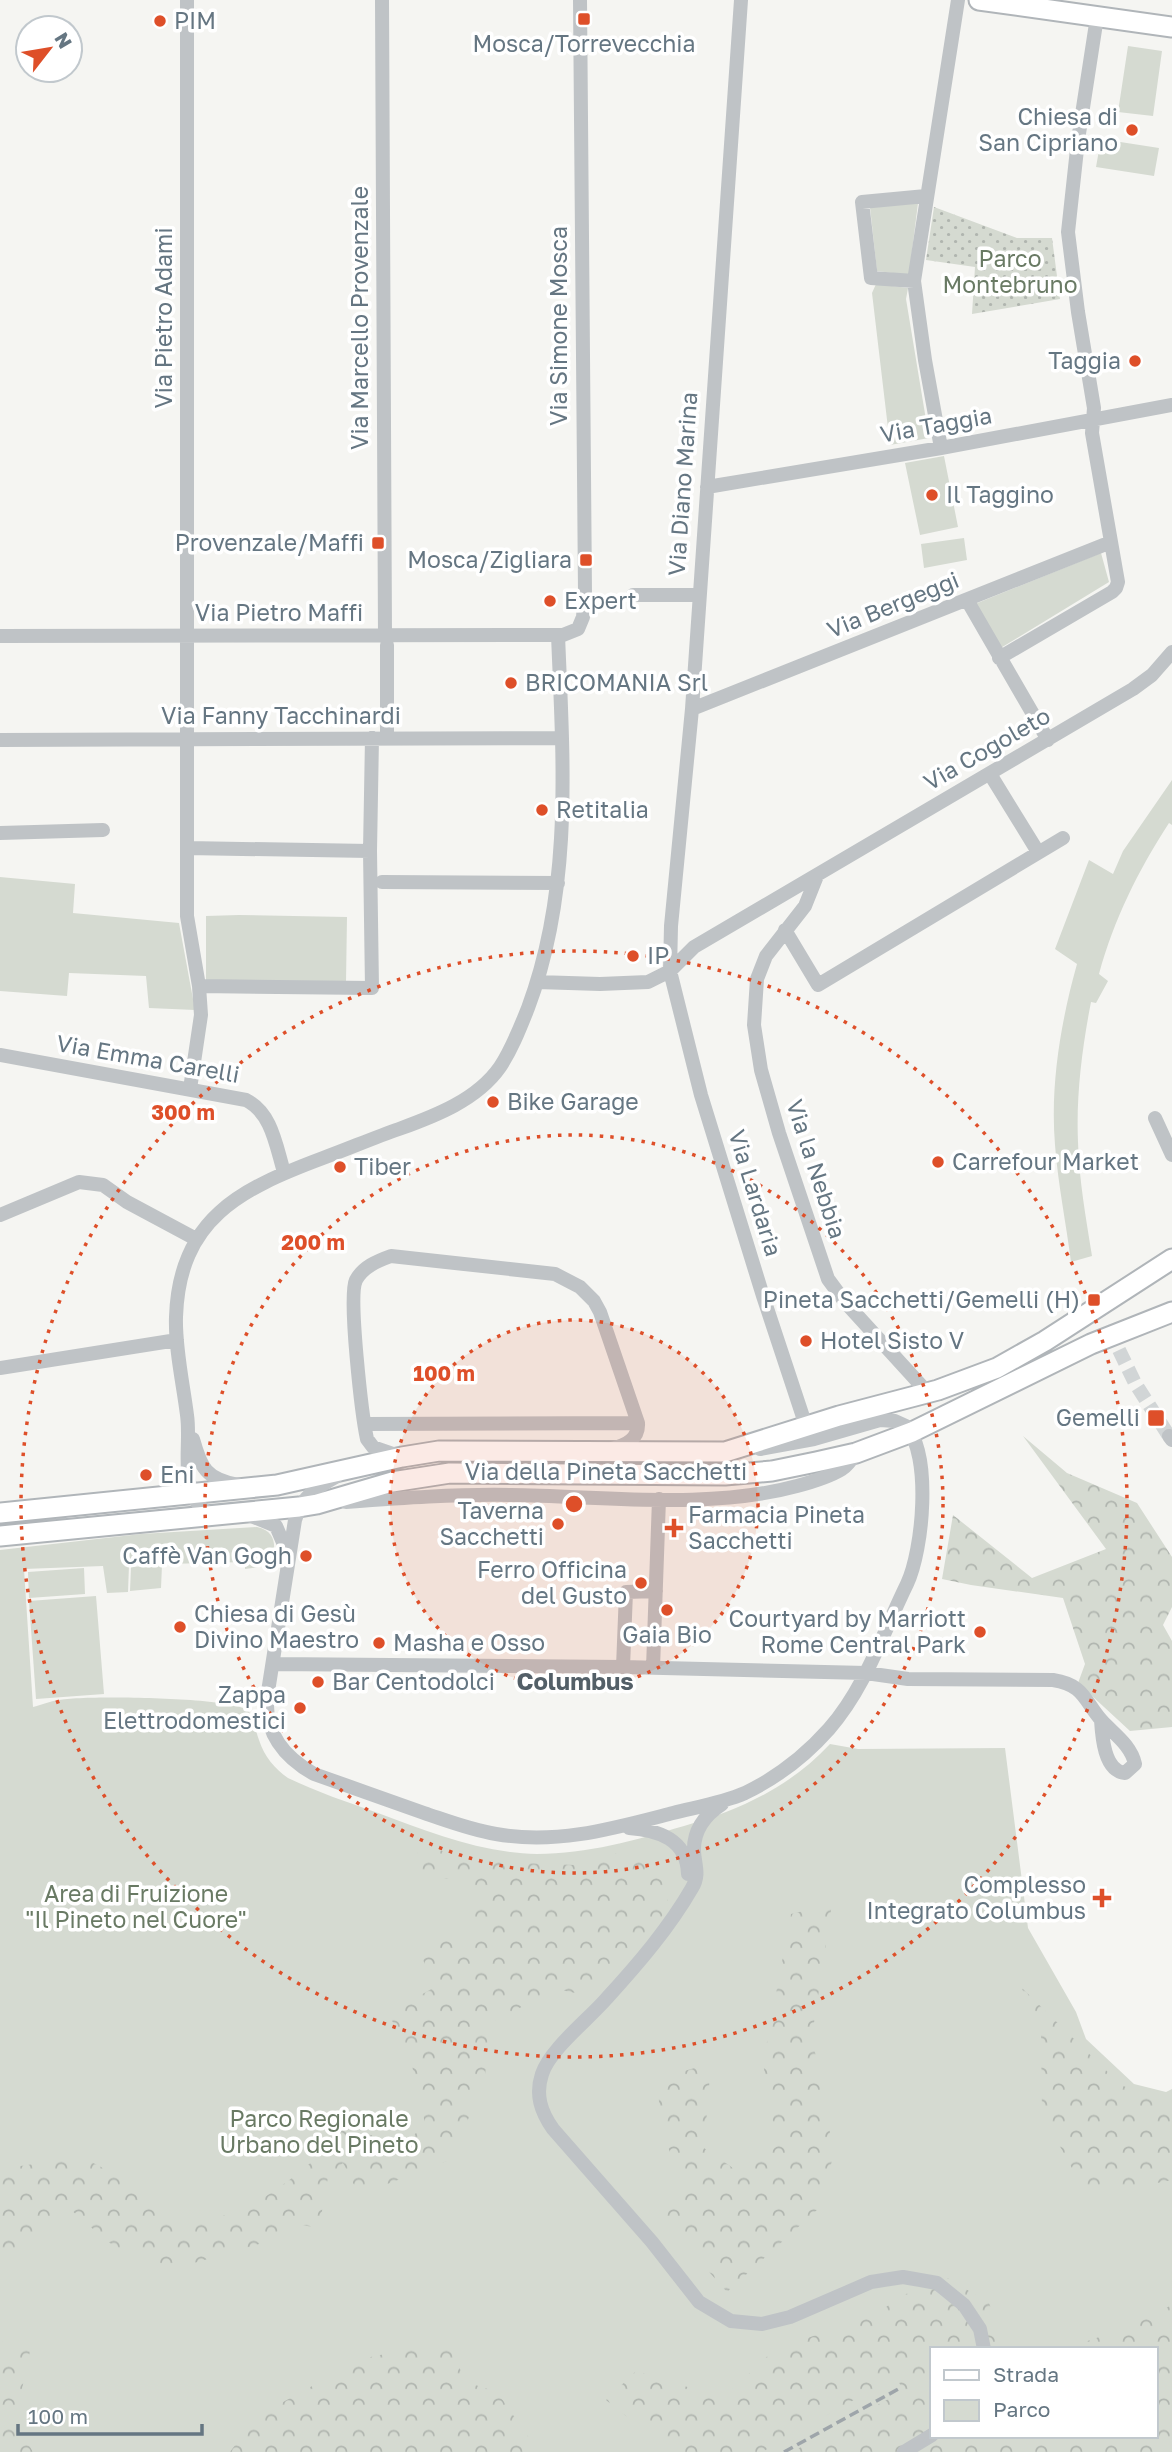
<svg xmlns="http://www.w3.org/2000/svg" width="1172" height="2452" viewBox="0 0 1172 2452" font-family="'Golos Text',sans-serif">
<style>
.green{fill:#d5dad1;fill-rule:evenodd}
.forest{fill:url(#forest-crowns)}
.garden{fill:url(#garden-dots)}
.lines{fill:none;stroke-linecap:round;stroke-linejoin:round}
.minor-tunnel{stroke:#d1d5d6;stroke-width:14;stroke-dasharray:14 7;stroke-linecap:butt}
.major-casing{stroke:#b0b5b9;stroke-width:23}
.minor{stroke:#bfc3c6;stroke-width:14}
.major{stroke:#fff;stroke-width:19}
.rail{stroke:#9ea5aa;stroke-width:3.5;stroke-dasharray:10 5;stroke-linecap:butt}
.ring{fill:none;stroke:#de4f29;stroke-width:3.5;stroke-dasharray:3.5 7}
.poi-dot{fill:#de4f29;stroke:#fff;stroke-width:2.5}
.labels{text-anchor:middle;stroke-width:7;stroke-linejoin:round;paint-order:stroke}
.poi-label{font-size:23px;fill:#657682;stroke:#fff;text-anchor:start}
.park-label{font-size:23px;fill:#697a64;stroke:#fff}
.street-label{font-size:23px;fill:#657682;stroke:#fff}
.neighbourhood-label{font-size:24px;font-weight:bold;fill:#535f67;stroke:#fff}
.centre{fill:#de4f29;stroke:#fff;stroke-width:3.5}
.ring-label{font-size:21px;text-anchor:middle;font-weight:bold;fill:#de4f29;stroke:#fff;stroke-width:7;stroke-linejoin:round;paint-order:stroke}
</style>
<defs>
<pattern id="forest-crowns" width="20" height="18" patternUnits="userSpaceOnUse" patternTransform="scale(1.75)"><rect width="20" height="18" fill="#d5dad1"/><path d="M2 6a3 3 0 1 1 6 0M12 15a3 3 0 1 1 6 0" fill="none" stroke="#b0b5af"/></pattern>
<pattern id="garden-dots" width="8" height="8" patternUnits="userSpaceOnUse" patternTransform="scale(1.75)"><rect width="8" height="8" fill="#d5dad1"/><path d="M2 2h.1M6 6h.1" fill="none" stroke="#b0b5af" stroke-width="1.8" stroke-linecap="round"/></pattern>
</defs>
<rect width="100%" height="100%" fill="#f5f5f2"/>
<path class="green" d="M1128 46 1162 51 1153 116 1118 112Z
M1101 139 1159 148 1154 176 1096 167Z
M918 203 909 275 877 271 870 207Z
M876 284 908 288 906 299 929 438 890 445 872 293Z
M944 456 958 527 920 535 905 463Z
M964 538 967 560 924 568 921 544Z
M1101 553 1109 582 999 649 975 604Z
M1172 780V825L1169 823C1138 871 1114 919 1099 974L1108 981 1096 1003 1091 1002C1082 1048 1076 1096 1078 1142 1079 1180 1086 1218 1092 1256L1071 1262C1066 1223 1058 1184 1055 1145 1050 1085 1061 1021 1077 964L1055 949 1089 860 1113 874 1123 851Z
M0 877 75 884 73 913 179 923 195 1010 149 1008 146 976 69 973 67 996 0 991Z
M239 915 347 917 346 982 206 980V916Z
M257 1527C274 1531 276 1542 273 1558L259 1567 245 1569V1562L129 1565 128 1592 107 1593 103 1566 24 1569 33 1707C41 1705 50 1701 59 1700 84 1695 230 1697 247 1710 255 1716 255 1731 259 1740 264 1756 275 1769 288 1778 317 1792 347 1802 378 1813 429 1832 481 1853 537 1854 587 1854 636 1840 684 1826 740 1810 790 1787 830 1744L858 1749 1005 1748 1028 1928 1076 2012 1086 2039 1134 2084 1166 2092 1172 2089V2452H0V1550L141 1534ZM932 2349H1156V2436H932Z
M162 1565 161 1588 130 1591 131 1567Z
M84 1568 85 1594 29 1598 28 1572Z
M96 1596 104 1694 36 1699 29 1601Z"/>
<path class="forest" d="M1023 1436 1067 1473 1137 1503 1172 1557V1607L1163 1625 1172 1641V1727L1130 1731 1078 1683 1085 1664 1063 1598 971 1585 942 1579 953 1515 1032 1578 1106 1549Z
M418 1846 497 1862 575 1865 612 1853 632 1857 650 1866 666 1883 668 1902 663 1915 642 1942 580 1994 556 1989 489 2024 485 2077 461 2137 447 2161 359 2195 343 2163 328 2177 319 2228 290 2223 259 2244 163 2272 108 2242 63 2203 0 2274V2169L82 2157 116 2175 182 2220 240 2214 288 2181 319 2156 343 2127 405 2145 425 2123 408 2048 388 2014 433 1988 417 1942 476 1939 471 1880 417 1877Z
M832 1904 812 2036 834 2154 818 2209 727 2292 654 2210 687 2195 660 2127 658 2079 711 2063 704 2148 743 2175 777 2146 763 2063 791 1914Z
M1021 1987 1121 2085 1172 2106V2180L1088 2197 1042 2114 1041 2026Z
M939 2273 989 2303 1007 2349H932V2436H1156V2349H1064L1117 2331 1172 2305V2452H792L903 2391 897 2378 846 2404 762 2452H671L606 2400 636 2371 723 2398 774 2350 875 2314Z
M0 2341 30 2351 15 2422 33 2452H0Z
M447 2341 466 2382 497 2392 539 2452H230L256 2417 361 2359Z"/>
<path class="garden" d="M934 207 1017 238H1052L1060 299 972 314 975 267 926 260Z"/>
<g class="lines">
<path class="minor-tunnel" d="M1119 1350 1135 1383 1169 1436"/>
<g class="major-casing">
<path id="major" d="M979 0 1172 27
M0 1513 277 1485 402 1457 439 1451 725 1452 839 1416 938 1390 997 1368 1045 1341 1172 1259
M0 1536 299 1507 317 1504 392 1482 450 1473 725 1475 772 1471 816 1462 856 1453 912 1432 1091 1344 1172 1312"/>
</g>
<path class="minor" d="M187 0V916L199 986 201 1015 190 1089
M382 0 385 635
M741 0 692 709 671 926 670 971 701 1095 763 1296 806 1426
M914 281 871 278 862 202 926 196
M941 448 925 360 914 281 958 0
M707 487 941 448 1172 405
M633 595H698
M967 600 1048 740
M0 636 563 635 578 629 583 617 585 593 580 0
M999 658 1112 592 1116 588 1118 582 1092 433 1094 408 1078 312 1068 232 1078 140 1097 17
M692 709 1111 542
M387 738V645
M0 740 562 738
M990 774 1038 852
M0 833 103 830
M187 848 370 851
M817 876 805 906 766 956 757 979 754 1025 761 1070 779 1133 828 1279 845 1302 928 1393
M382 882 558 883
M785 930 818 985 1063 838
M537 982 600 984 648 982 670 971 694 947 1133 689 1152 675 1172 652
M199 986 372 988 370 851 372 738
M0 1055 246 1100C272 1113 276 1146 284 1172
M1155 1118 1172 1155
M0 1215 79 1182 103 1185 127 1202 196 1239
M0 1368 177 1340
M365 1424 638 1423
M1169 1436 1172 1440
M193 1439C201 1468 206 1479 238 1485
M402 1457 373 1447 367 1439C362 1416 348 1296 356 1280 363 1267 377 1261 391 1256L555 1274 580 1287 594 1301 600 1312 638 1423C639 1439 626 1445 612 1449
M337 1476C317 1487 302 1496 295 1520L267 1698C265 1734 284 1757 314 1774 351 1787 387 1800 424 1813 448 1821 471 1830 496 1834 557 1845 615 1828 673 1813 697 1807 722 1803 745 1793 776 1778 806 1755 829 1729 865 1688 883 1633 907 1584 923 1550 932 1455 906 1426L895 1421 880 1420 814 1439 760 1449
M346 1502C401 1498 456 1494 511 1495 603 1496 709 1510 797 1486 812 1482 829 1477 842 1469 848 1465 852 1459 856 1453
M211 1515C176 1495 192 1448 187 1415 183 1383 175 1349 176 1317 179 1219 240 1189 323 1158 348 1149 373 1138 399 1129 435 1116 477 1100 500 1067 512 1049 520 1028 528 1008 573 888 563 760 558 635
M249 1515 276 1526 288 1554
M273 1664 623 1667 866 1673 908 1679 1053 1680C1085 1685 1084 1701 1102 1721 1114 1734 1131 1745 1135 1764L1125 1773C1104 1771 1102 1736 1101 1720
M623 1667 626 1592 656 1591
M653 1668 659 1499
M722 1804C705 1815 693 1830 694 1852 695 1865 700 1876 692 1888 669 1928 638 1964 607 1998 589 2019 550 2049 542 2074 535 2095 541 2112 553 2129L652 2242 699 2302 731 2321 762 2324 790 2317 871 2282 903 2277 937 2283 964 2305 980 2329 984 2349
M629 1828C658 1830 687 1839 688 1874
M904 2452 932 2435"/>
<use href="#major" class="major"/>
<path class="rail" d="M784 2452 902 2387"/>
</g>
<circle cx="574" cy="1504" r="184" fill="#de4f29" fill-opacity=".12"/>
<g class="ring">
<circle cx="574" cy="1504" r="184"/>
<circle cx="574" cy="1504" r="369"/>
<circle cx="574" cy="1504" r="553"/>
</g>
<g class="poi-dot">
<rect x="577" y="12" width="14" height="14" rx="3.5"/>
<circle cx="160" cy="21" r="7"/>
<circle cx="1132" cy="130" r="7"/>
<circle cx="1135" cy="361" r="7"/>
<circle cx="932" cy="495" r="7"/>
<rect x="371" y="536" width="14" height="14" rx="3.5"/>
<rect x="579" y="553" width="14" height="14" rx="3.5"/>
<circle cx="550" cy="601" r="7"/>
<circle cx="511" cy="683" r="7"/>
<circle cx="542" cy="810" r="7"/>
<circle cx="633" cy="956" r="7"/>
<circle cx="493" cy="1102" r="7"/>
<circle cx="938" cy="1162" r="7"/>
<circle cx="340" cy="1167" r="7"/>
<rect x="1087" y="1293" width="14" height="14" rx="3.5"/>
<circle cx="806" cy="1341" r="7"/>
<rect x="1147" y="1409" width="18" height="18" rx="3.5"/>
<circle cx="146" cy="1475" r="7"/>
<circle cx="558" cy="1524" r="7"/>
<path d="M670.5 1517.5h7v7h7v7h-7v7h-7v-7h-7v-7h7z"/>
<circle cx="306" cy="1556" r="7"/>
<circle cx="641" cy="1583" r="7"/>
<circle cx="667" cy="1610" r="7"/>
<circle cx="180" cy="1627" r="7"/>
<circle cx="980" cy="1632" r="7"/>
<circle cx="379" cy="1643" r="7"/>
<circle cx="318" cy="1682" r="7"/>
<circle cx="300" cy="1708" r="7"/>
<path d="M1098.5 1887.5h7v7h7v7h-7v7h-7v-7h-7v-7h7z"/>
</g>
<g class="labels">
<g class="poi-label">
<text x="174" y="29">PIM</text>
<text x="584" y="52" text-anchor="middle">Mosca/Torrevecchia</text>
<text x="1118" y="125" text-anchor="end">Chiesa di<tspan x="1118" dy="26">San Cipriano</tspan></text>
<text x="1121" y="369" text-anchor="end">Taggia</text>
<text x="946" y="503">Il Taggino</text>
<text x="364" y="551" text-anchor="end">Provenzale/Maffi</text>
<text x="572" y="568" text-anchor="end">Mosca/Zigliara</text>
<text x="564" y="609">Expert</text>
<text x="525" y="691">BRICOMANIA Srl</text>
<text x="556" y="818">Retitalia</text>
<text x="647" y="964">IP</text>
<text x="507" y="1110">Bike Garage</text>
<text x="952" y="1170">Carrefour Market</text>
<text x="354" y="1175">Tiber</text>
<text x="1080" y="1308" text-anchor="end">Pineta Sacchetti/Gemelli (H)</text>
<text x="820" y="1349">Hotel Sisto V</text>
<text x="1140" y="1426" text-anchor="end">Gemelli</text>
<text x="160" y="1483">Eni</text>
<text x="544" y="1519" text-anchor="end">Taverna<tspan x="544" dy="26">Sacchetti</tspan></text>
<text x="688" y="1523">Farmacia Pineta<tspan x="688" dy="26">Sacchetti</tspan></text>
<text x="292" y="1564" text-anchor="end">Caffè Van Gogh</text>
<text x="627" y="1578" text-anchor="end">Ferro Officina<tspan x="627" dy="26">del Gusto</tspan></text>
<text x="194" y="1622">Chiesa di Gesù<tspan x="194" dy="26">Divino Maestro</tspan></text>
<text x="966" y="1627" text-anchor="end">Courtyard by Marriott<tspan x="966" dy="26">Rome Central Park</tspan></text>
<text x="667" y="1643" text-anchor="middle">Gaia Bio</text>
<text x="393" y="1651">Masha e Osso</text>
<text x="332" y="1690">Bar Centodolci</text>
<text x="286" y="1703" text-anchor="end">Zappa<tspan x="286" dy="26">Elettrodomestici</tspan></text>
<text x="1086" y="1893" text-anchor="end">Complesso<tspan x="1086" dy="26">Integrato Columbus</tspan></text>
</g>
<g class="park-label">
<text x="1010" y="267">Parco<tspan x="1010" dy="26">Montebruno</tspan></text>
<text x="136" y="1902">Area di Fruizione<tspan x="136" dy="26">"Il Pineto nel Cuore"</tspan></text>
<text x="319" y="2127">Parco Regionale<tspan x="319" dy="26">Urbano del Pineto</tspan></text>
</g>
<g class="street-label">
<text transform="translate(164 318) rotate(-90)" y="8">Via Pietro Adami</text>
<text transform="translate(360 318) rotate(-90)" y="8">Via Marcello Provenzale</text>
<text transform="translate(559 326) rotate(-90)" y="8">Via Simone Mosca</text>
<text transform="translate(936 425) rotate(-10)" y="8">Via Taggia</text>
<text transform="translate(683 484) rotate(-86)" y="8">Via Diano Marina</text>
<text transform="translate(893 605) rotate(-22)" y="8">Via Bergeggi</text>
<text x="279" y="621">Via Pietro Maffi</text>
<text x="281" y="724">Via Fanny Tacchinardi</text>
<text transform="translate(987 749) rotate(-30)" y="8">Via Cogoleto</text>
<text transform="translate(148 1059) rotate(10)" y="8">Via Emma Carelli</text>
<text transform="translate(816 1169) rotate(72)" y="8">Via la Nebbia</text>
<text transform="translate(755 1193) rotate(73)" y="8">Via Lardaria</text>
<text x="606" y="1480">Via della Pineta Sacchetti</text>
</g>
<g class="neighbourhood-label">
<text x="575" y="1690">Columbus</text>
</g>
</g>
<circle cx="574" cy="1504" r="10" class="centre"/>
<g class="ring-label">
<text x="183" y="1120">300 m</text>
<text x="313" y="1250">200 m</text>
<text x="444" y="1381">100 m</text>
</g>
<rect x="930" y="2347" width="228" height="91" fill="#ffffff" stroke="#c1c8cd" stroke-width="2"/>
<rect x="944" y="2370" width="35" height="10" fill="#ffffff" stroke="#c1c8cd" stroke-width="2"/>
<text x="993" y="2382" font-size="21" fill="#657682">Strada</text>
<rect x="944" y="2400" width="35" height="21" fill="#d5dad1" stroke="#c1c8cd" stroke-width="2"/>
<text x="993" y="2417" font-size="21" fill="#657682">Parco</text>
<g transform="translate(49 49) rotate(59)"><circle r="33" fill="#ffffff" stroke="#c1c8cd" stroke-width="2"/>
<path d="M0-5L12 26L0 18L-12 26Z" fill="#de4f29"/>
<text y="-10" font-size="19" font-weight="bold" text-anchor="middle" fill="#657682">N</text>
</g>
<path d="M18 2424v10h184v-10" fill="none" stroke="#657682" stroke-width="3.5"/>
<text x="28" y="2424" font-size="21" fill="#657682" stroke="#ffffff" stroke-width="5" paint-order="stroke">100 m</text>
</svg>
